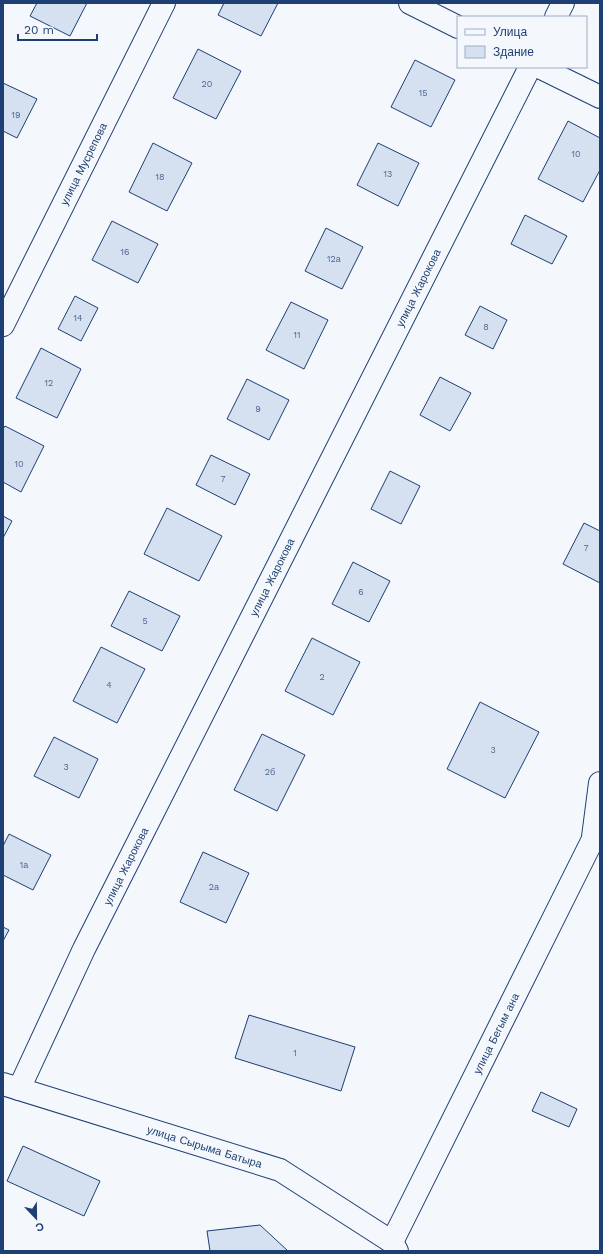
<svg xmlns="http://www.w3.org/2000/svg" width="603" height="1254" viewBox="0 0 603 1254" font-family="'Work Sans',sans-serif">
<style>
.building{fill:#d5e0f0;stroke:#1d3f73}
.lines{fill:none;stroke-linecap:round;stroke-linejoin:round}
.minor-casing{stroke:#1d3f73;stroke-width:24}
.tertiary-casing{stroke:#1d3f73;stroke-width:24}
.minor{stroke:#f4f7fb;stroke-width:22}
.tertiary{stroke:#f4f7fb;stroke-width:22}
.labels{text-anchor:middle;stroke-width:3;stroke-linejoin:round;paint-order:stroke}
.number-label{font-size:9px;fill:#4b6792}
.street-label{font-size:11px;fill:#1d3f73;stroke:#f4f7fb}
</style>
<rect width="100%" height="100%" fill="#f4f7fb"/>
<path class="building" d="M37 3H87L70 36 30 16Z
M224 3H278L261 36 218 15Z
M198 49 241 71 216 119 173 98Z
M415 60 455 80 431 127 391 107Z
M3 83 37 99 17 138 3 131Z
M568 121 600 138V170L583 202 538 179Z
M153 143 192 163 167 211 129 192Z
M378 143 419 163 398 206 357 185Z
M525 215 567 236 552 264 511 244Z
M112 221 158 244 138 283 92 260Z
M326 228 363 247 342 289 305 271Z
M75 296 98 308 81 341 58 329Z
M291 302 328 320 304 369 266 350Z
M480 306 507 320 493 349 465 335Z
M41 348 81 369 57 418 16 398Z
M440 377 471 393 450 431 420 415Z
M247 379 289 400 269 440 227 419Z
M5 426 44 446 21 492 3 482V429Z
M211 455 250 474 235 505 196 485Z
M390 471 420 486 401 524 371 509Z
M167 508 222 536 199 581 144 554Z
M3 516 12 521 3 538Z
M584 523 600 531V583L563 564Z
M353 562 390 581 369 622 332 604Z
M129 591 180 616 162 651 111 626Z
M312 638 360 662 333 715 285 691Z
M101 647 145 669 117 723 73 701Z
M480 702 539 732 505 798 447 769Z
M262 734 305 755 277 811 234 790Z
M54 737 98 759 79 798 34 776Z
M9 834 51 855 33 890 3 875V846Z
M203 852 249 873 226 923 180 902Z
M3 927 9 930 3 941Z
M249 1015 355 1047 341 1091 235 1058Z
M541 1092 577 1109 569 1127 532 1111Z
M23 1146 100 1181 84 1216 7 1181Z
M260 1225 288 1251H210L207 1231Z"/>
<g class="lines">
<g class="minor-casing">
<g id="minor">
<path d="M410 3 458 27"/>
<path d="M556 17 563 3"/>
<path d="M539 67 600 97"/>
<path id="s1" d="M3 325 164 3"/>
<path d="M593 837 600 783"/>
<path id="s2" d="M19 1089 84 949 530 67"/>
<path id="s3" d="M392 1242 600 825"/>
</g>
</g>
<g class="tertiary-casing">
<g id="tertiary">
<path id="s4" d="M3 1084 280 1170 392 1242 397 1251"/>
</g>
</g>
<use href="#minor" class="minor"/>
<use href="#tertiary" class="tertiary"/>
</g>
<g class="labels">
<g class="number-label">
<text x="207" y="87">20</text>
<text x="423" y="96">15</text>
<text x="16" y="118">19</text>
<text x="576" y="157">10</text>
<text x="388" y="177">13</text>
<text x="160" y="180">18</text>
<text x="125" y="255">16</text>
<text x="334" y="262">12а</text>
<text x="78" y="321">14</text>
<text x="486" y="330">8</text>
<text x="297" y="338">11</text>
<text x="49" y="386">12</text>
<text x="258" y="412">9</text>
<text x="19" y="467">10</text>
<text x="223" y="482">7</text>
<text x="586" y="551">7</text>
<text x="361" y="595">6</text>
<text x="145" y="624">5</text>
<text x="322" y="680">2</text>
<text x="109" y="688">4</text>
<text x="493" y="753">3</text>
<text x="66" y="770">3</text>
<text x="270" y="775">2б</text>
<text x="24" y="868">1а</text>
<text x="214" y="890">2а</text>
<text x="295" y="1056">1</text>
</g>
<g class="street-label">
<text dy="4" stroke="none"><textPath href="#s1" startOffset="180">улица Мусрепова</textPath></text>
<text dy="4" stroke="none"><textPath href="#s2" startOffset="895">улица Жарокова</textPath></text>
<text dy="4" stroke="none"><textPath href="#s2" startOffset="571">улица Жарокова</textPath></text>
<text dy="4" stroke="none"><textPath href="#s2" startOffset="247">улица Жарокова</textPath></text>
<text dy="4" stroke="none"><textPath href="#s3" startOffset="233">улица Бегым ана</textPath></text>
<text dy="4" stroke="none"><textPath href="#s4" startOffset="211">улица Сырыма Батыра</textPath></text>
</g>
</g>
<rect width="603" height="1254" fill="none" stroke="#1d3f73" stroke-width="8"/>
<rect x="457" y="16" width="130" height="52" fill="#f4f7fb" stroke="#9eadc5"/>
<rect x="465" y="29" width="20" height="6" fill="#f4f7fb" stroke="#9eadc5"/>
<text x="493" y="36" font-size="12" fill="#1d3f73">Улица</text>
<rect x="465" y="46" width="20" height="12" fill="#d5e0f0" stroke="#9eadc5"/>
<text x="493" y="56" font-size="12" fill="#1d3f73">Здание</text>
<g transform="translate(36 1218) rotate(158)" stroke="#f4f7fb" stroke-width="3" paint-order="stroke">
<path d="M0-3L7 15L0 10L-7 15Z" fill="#1d3f73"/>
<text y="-6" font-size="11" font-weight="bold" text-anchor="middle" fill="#1d3f73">С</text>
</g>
<path d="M18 34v6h79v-6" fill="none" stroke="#1d3f73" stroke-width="2"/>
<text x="24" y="34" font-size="12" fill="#1d3f73" stroke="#f4f7fb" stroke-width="3" paint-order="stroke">20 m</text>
</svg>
